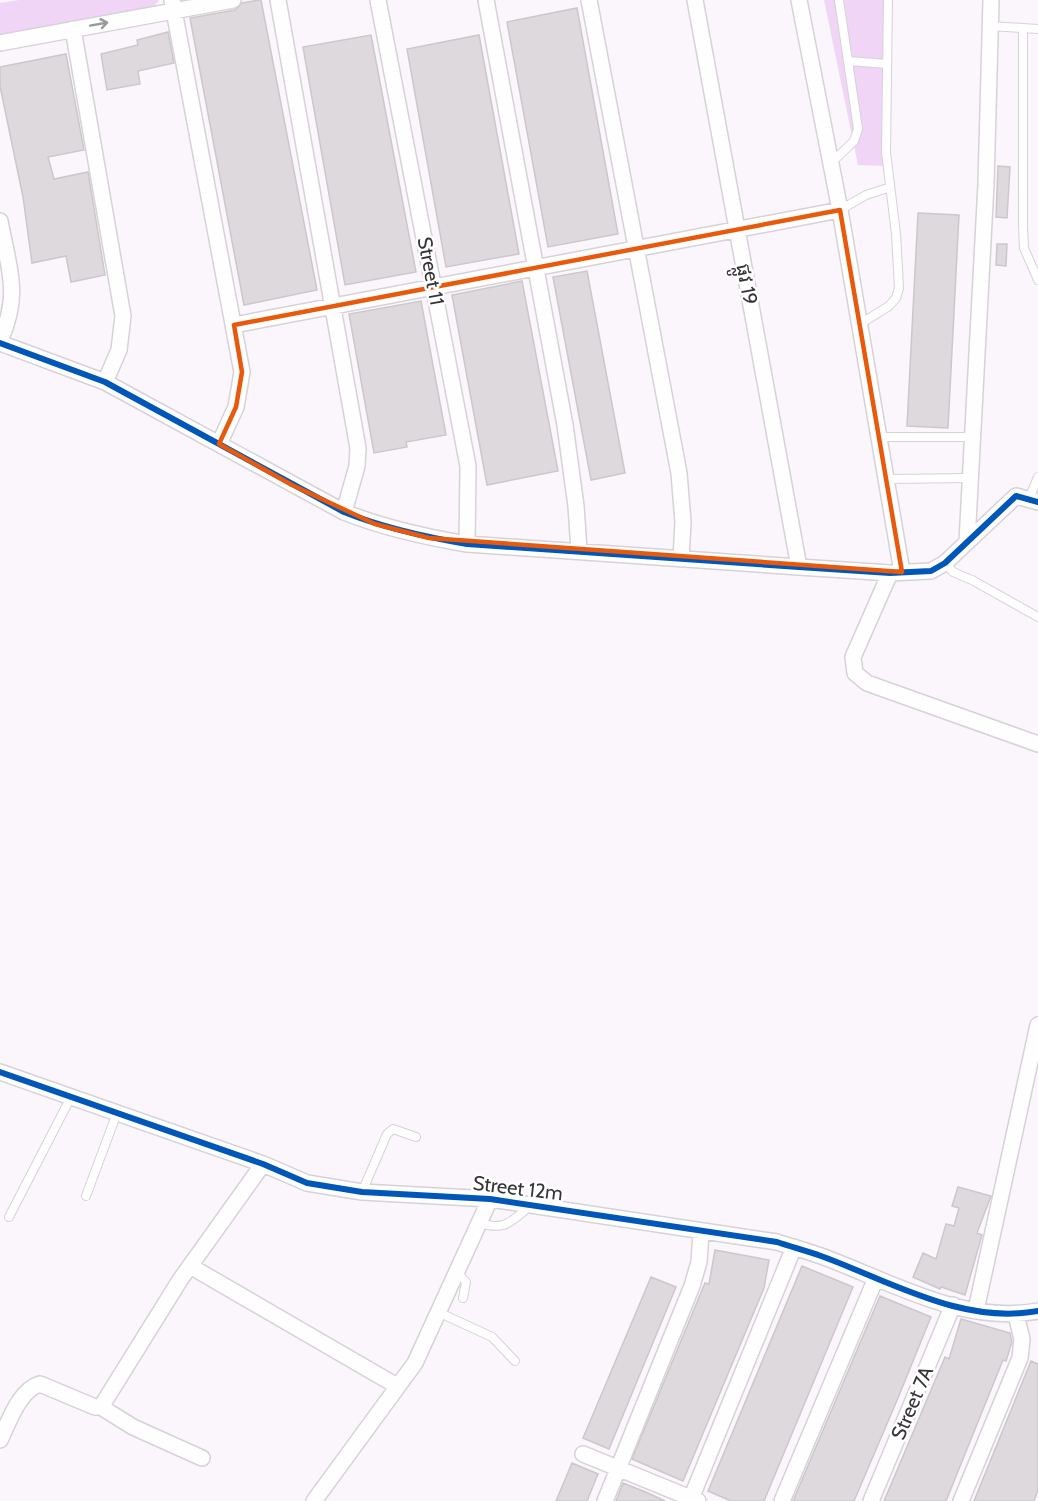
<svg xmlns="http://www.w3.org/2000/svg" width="1038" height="1501" viewBox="0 0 1038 1501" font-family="Cabin,'Noto Sans Khmer',sans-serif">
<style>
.green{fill:#f0d5f7}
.building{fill:#ddd9dd;stroke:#cbc8cc;stroke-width:1.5}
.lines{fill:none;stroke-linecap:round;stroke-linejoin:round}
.service-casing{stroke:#d6d2d7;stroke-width:10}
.minor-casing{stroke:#d6d2d7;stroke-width:18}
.service{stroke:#fefefe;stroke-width:8}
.minor{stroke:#fefefe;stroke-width:15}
.cycleway-casing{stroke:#fff;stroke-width:10}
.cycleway{stroke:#0057b8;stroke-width:6}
.oneway{stroke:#9a989a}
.marked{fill:none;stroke:#e8590c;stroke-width:4.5;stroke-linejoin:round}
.labels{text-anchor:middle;stroke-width:5;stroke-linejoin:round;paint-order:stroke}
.street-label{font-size:20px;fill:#363337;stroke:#fff}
</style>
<rect width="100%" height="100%" fill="#faf6fb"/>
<path class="green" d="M19 0H159L153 8 0 37V3Z
M824 0H888L886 166 858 165Z"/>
<path class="building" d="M259 0H261L317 290 244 305 190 18 235 10 242 3Z
M577 8 618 234 548 247 507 22Z
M168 32 174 63 138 71 140 84 107 90 101 54 138 45 137 40Z
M371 35 416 272 345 285 303 47Z
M479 35 519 254 446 267 407 49Z
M66 54 84 150 48 157 54 179 88 172 105 275 71 282 66 256 32 263 23 197 0 86V67Z
M998 166 1010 167 1007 218 996 217Z
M918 213 959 215 948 428 907 426Z
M997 244H1007L1006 266 996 265Z
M587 271 625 473 591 480 553 277Z
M522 281 558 471 487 485 452 295Z
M421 301 446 435 406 442 407 447 374 453 349 314Z
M958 1187 991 1196 977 1233 982 1235 965 1295 941 1287 940 1289 913 1277 923 1253 936 1259 946 1224 954 1226 959 1208 952 1206Z
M715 1250 769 1260 764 1288 683 1481 632 1459 705 1283 709 1284Z
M802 1266 853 1287 764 1501H731L708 1491Z
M651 1277 676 1287 609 1449 583 1438Z
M880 1296 931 1317 898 1398 854 1501H793Z
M961 1319 1010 1333 1012 1342 1006 1361 1003 1360 946 1501H884L945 1357 949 1359Z
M1031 1361 1038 1364V1490L1034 1501H974Z
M572 1463 598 1474 587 1501H556Z
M623 1483 648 1493 665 1501H616Z"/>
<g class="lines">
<g class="service-casing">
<path id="service" d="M990 26 1038 29
M1023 28V227L1024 248 1038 280
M849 61 887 64
M831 163 854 141 858 129 839 0
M840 210 866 195 888 188
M860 324 889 306 896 298 899 288 896 234 886 152 888 0
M879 437H971
M886 479 971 478
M1029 499 1038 477
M945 563 953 572 972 580 1038 617
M362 1192 387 1134 393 1129 416 1137
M86 1196 117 1113
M9 1217 71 1097
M479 1223C505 1231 511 1222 530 1206
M457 1272 466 1282 463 1298
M438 1312 492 1337 515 1361"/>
</g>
<g class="minor-casing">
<path id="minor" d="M172 0 242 372 236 407 219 444
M278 0 358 448 357 466 344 512
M378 0 468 466 467 544
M486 0 565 425 576 506 579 550
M589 0 679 473 683 522 681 559
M695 0 799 567
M799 0 840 210 902 572
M73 29 123 316 119 350 105 382
M0 43 233 0
M0 221C9 270 21 293 0 341
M234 325 840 210
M0 343 105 382 344 512C384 528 425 537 467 544L799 567 890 573 931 571 945 563 1016 496 1038 502
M967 542 986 184 991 0
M890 573 853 657 855 673 867 683 1038 744
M0 1072 263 1164 307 1183 362 1192 490 1199 777 1242C792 1247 807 1251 821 1256 890 1281 962 1325 1038 1311
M190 1266 397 1386
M976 1310 1038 1025
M101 1407 180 1280 263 1164
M0 1440C9 1422 19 1390 40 1384L95 1407H101L133 1427 202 1458
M583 1454 698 1501
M314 1501 415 1363 490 1199
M605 1501 692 1286 699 1262 701 1232
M690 1501 794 1247
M782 1501 876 1278
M871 1501 953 1305
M961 1501 1020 1358 1022 1339 1016 1315"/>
</g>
<use href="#service" class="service"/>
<use href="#minor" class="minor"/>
<g class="cycleway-casing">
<path id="cycleway" d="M0 343 105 382 344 512C384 528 425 537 467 544L799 567 890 573 931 571 945 563 1016 496 1038 502
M0 1072 263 1164 307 1183 362 1192 490 1199 777 1242C792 1247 807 1251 821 1256 890 1281 962 1325 1038 1311"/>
</g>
<use href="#cycleway" class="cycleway"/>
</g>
<defs><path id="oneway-shaft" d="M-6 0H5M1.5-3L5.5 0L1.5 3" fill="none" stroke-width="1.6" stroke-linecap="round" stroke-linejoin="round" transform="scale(1.5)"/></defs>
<use class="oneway" href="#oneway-shaft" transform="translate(99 24) rotate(-10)"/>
<path class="marked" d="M840 210 902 572 429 538 375 524 292 485 219 444 236 407 242 372 234 325Z"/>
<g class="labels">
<g class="street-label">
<text transform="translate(431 271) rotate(79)" y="7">Street 11</text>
<text transform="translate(747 284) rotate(79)" y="7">ផ្លូវ 19</text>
<text transform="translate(518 1188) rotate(7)" y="7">Street 12m</text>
<text transform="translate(912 1403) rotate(-67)" y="7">Street 7A</text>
</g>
</g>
</svg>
